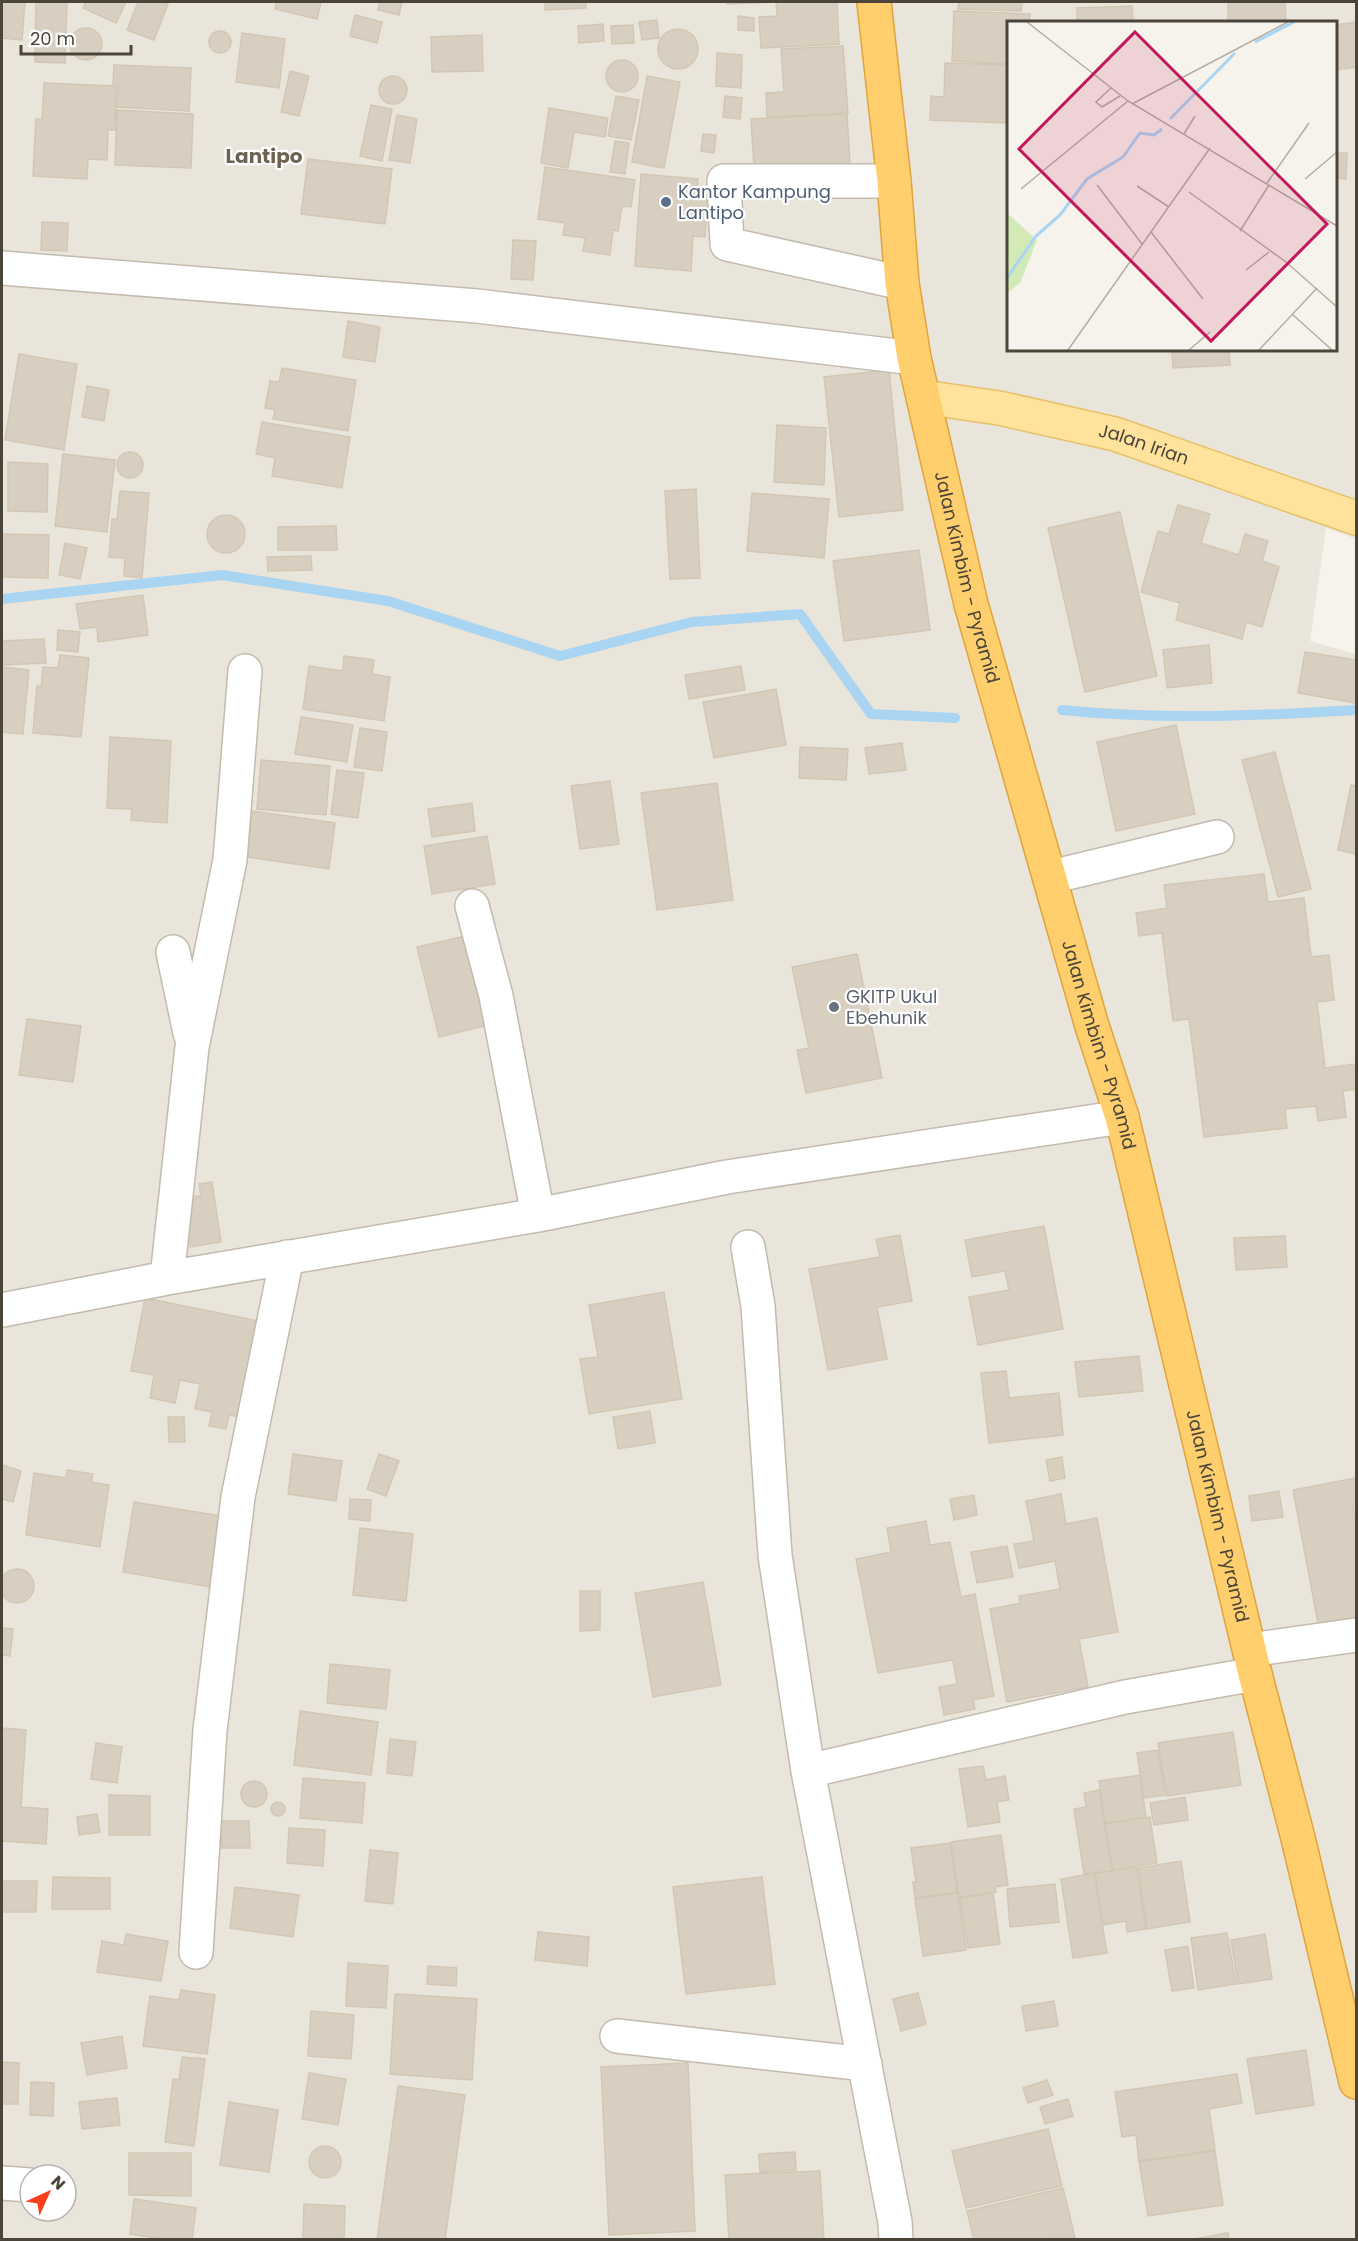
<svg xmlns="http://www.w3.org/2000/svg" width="1358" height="2241" viewBox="0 0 1358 2241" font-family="Poppins,sans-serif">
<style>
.residential{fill:#eae5da;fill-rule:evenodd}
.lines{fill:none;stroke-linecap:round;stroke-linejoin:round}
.stream{stroke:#a9d4f2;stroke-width:10}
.building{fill:#d8cfc1;stroke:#d3c7b4;stroke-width:1.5}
.minor-casing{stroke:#c2bbae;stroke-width:36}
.major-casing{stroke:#e6c16a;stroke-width:36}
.highway-casing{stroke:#e0a43c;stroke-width:36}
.minor{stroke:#fff;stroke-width:33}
.major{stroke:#ffe39c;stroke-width:33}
.highway{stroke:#ffcf6e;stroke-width:33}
.service-dot{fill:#5c6f8a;stroke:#fff;stroke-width:2}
.worship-dot{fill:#6b7280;stroke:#fff;stroke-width:2}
.labels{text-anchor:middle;stroke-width:4.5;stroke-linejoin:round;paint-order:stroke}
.service-label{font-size:18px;fill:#4e5e75;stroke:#fff;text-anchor:start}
.street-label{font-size:18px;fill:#4b4439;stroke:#fff}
.worship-label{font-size:18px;fill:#5b616d;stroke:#fff;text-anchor:start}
.neighbourhood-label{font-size:20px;font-weight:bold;fill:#6e6250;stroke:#fff}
.inset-river{fill:none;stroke:#a9d4f2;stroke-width:3}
.inset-road{fill:none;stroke:#b2ada4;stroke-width:1.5}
.view{fill:#c2185b;fill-opacity:0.15;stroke:#c2185b;stroke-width:3}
.inset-edge{fill:none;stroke:#4b4439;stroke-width:3}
</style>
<rect width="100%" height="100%" fill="#f6f3ec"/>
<path class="residential" d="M2 2H1356V539L1326 528 1310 641 1356 654V2239L2 2240ZM1008 22H1336V350H1008ZM30 2175H66V2211H30Z"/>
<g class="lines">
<path class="stream" d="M2 599 222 575 388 601 560 656 692 622 800 614 871 714 955 718
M1062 710C1160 720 1259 716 1356 710"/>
</g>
<path class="building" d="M2 2H25L22 40 2 38Z
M36 2H67L65 63 35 62Z
M86 2H126L116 23 83 8Z
M138 2H161L168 4 154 40 127 30Z
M276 2H321L317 19 275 9Z
M380 2H402L399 15 378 10Z
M545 2H586V8L545 10Z
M727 2H837L839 44 761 48 759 17 777 16 776 2 727 4Z
M959 2H1022L1021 11 958 9Z
M1228 2H1285L1286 22H1228Z
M1132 6 1133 22H1077V8Z
M954 11 1030 14 1029 22H1008V64L952 61Z
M355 15 382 22 377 43 350 36Z
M738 16 754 18V31L738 30Z
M657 20 659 38 642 40 639 22Z
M1356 22V67L1336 70V25Z
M603 24 604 41 579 43 578 26Z
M633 25 634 43 612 44 611 26Z
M70 44a16 16 0 1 1 32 0a16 16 0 1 1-32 0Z
M658 49a20 20 0 1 1 40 0a20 20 0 1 1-40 0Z
M209 42a11 11 0 1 1 22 0a11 11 0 1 1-22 0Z
M242 33 285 39 279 88 236 82Z
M482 35 483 71 432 72 431 37Z
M843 46 848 113 767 117 766 93 784 92 781 49Z
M717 53 742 55 741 88 716 86Z
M606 76a16 16 0 1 1 32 0a16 16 0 1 1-32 0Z
M945 63 1008 65V123L930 120 931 96 944 97Z
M114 65 191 68 189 111 117 107 118 86H113Z
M290 71 309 76 299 116 281 112Z
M647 76 680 82 664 168 632 162Z
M379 90a14 14 0 1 1 28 0a14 14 0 1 1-28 0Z
M44 83 116 86 115 130H108L107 160 88 159 87 179 33 176 36 119H42Z
M616 96 639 100 631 140 608 136Z
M725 96 742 98 740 119 723 117Z
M371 105 392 109 382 161 360 156Z
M549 108 608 118 605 137 574 132 568 168 541 163Z
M117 110 193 114 191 168 115 165Z
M847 114 850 164 754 168 751 119Z
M397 115 417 119 410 163 389 160Z
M703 134 716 135 714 153 701 151Z
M615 141 629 143 625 174 610 172Z
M1336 153H1347L1346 179 1336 178Z
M308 159 392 169 385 224 301 214Z
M545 167 635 180 631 207 622 206 618 231 613 230 610 255 583 251 585 238 563 235 565 223 538 219Z
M641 174 698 179 697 195 708 197 705 237 693 236 691 271 635 266Z
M42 222 68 223 67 251 41 250Z
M513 240 536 241 533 280 511 279Z
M348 321 380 327 375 362 343 357Z
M1172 350H1229L1230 365 1173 368Z
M19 354 77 364 64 450 5 440Z
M282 368 356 380 348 431 273 419 275 410 265 408 270 381 279 382Z
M889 370 903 510 839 517 824 377Z
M87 386 109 390 104 421 82 417Z
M262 422 350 437 342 488 272 476 275 458 256 454Z
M777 425 826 428 824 485 774 482Z
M117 465a13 13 0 1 1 26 0a13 13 0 1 1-26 0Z
M63 454 115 460 107 532 55 526Z
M8 462 48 464 47 512 8 511Z
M696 489 700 578 670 579 665 491Z
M120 491 149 493 142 578 124 576 125 558 109 557 112 519H117Z
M752 493 829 499 824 558 747 551Z
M1178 505 1210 514 1201 543 1239 555 1245 534 1268 541 1262 561 1279 567 1262 627 1246 622 1242 639 1176 620 1180 603 1141 592 1158 531 1169 534Z
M1120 512 1157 676 1085 692 1048 528Z
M207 534a19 19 0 1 1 38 0a19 19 0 1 1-38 0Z
M336 526 337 550H278V527Z
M2 534 49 535 48 578 2 577Z
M65 543 87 548 80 579 59 575Z
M919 550 930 630 844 641 833 561Z
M311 556 312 570 268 571 267 557Z
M143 595 148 635 98 642 97 627 80 629 76 604Z
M58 630 80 632 78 652 57 650Z
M44 639 46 663 2 665V641Z
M1209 645 1212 683 1167 688 1163 650Z
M1305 652 1356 660V703L1298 693Z
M60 655 89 658 81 737 33 733 37 686 41 687 43 667 58 668Z
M344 656 374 660 372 674 390 677 384 721 303 709 309 666 343 671Z
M741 666 745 690 689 699 685 675Z
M2 667 29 670 23 734 2 732Z
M776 689 786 745 714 758 703 702Z
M301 717 353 725 347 762 295 754Z
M1176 725 1195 814 1116 831 1097 742Z
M360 728 387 732 382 771 354 767Z
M110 737 171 741 167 823 131 820 132 809 107 808Z
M902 743 906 770 869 774 865 748Z
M800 747 848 749 846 780 799 778Z
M1275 752 1311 889 1278 897 1242 760Z
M261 760 330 766 326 815 257 809Z
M337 770 364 773 358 818 331 814Z
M610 781 619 844 580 849 571 786Z
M717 783 733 900 657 910 641 793Z
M1351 785 1356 786V854L1338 850Z
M472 803 475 831 432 837 428 809Z
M253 811 335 823 329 869 247 857Z
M487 836 495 884 432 894 424 846Z
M1264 874 1268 902 1304 898 1311 957 1329 955 1334 1000 1317 1002 1325 1068 1356 1064V1089L1343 1091 1346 1117 1318 1121 1316 1106 1285 1109 1287 1128 1204 1137 1189 1019 1173 1021 1162 933 1139 936 1136 913 1167 908 1164 885Z
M466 936 488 1025 439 1037 417 947Z
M857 954 882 1078 806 1093 797 1050 809 1048 792 967Z
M27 1019 81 1026 73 1082 19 1075Z
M212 1182 221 1242 190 1247 186 1215 191 1214 189 1197 201 1196 199 1184Z
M1044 1226 1063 1329 978 1345 969 1297 1009 1290 1005 1271 972 1277 965 1240Z
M900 1235 912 1301 877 1307 887 1359 828 1370 809 1269 880 1257 876 1239Z
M1285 1236 1287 1267 1236 1270 1234 1238Z
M664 1292 682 1399 589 1414 580 1359 598 1357 589 1305Z
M145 1298 258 1321 240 1417 229 1415 226 1429 209 1426 212 1412 195 1409 200 1384 180 1380 175 1403 150 1398 154 1375 131 1371Z
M1139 1356 1143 1391 1079 1397 1075 1362Z
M1006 1371 1009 1398 1059 1393 1063 1435 989 1443 981 1373Z
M650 1411 655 1443 618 1449 613 1417Z
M168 1417H184L185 1442H169Z
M293 1454 342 1461 336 1501 288 1494Z
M379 1454 399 1461 386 1496 367 1489Z
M1062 1457 1065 1478 1050 1481 1046 1460Z
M2 1465 21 1471 13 1502 2 1499Z
M67 1470 93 1474 91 1482 109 1485 100 1547 26 1535 34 1473 66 1478Z
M1356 1478V1507H1353L1356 1521V1632L1321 1639 1293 1490Z
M1279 1491 1283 1517 1252 1521 1249 1496Z
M1061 1494 1066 1524 1097 1518 1118 1632 1079 1639 1088 1687 1007 1702 990 1609 1020 1603 1019 1596 1060 1589 1055 1561 1019 1568 1014 1544 1034 1541 1026 1501Z
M974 1495 977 1515 954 1520 950 1499Z
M350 1499 371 1500 370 1521 349 1519Z
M134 1502 222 1516 210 1587 123 1572Z
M926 1521 930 1545 950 1542 961 1597 975 1594 994 1696 973 1700 975 1709 944 1715 939 1687 957 1684 953 1660 878 1673 856 1559 891 1552 887 1528Z
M360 1528 413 1534 406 1601 353 1595Z
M1007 1546 1013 1577 977 1583 971 1552Z
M0 1586a17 17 0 1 1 34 0a17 17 0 1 1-34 0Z
M703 1582 721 1685 653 1697 635 1593Z
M580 1591H600V1630L580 1631Z
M2 1628 13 1629 10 1656 2 1655Z
M330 1664 390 1670 386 1709 327 1703Z
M300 1711 378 1722 371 1775 294 1765Z
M2 1728 26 1730 21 1807 48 1809 46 1844 2 1841Z
M1233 1732 1241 1785 1167 1796 1158 1743Z
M390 1739 416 1742 412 1776 387 1773Z
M96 1743 122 1747 117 1783 91 1779Z
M1158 1750 1165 1795 1144 1798 1137 1753Z
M983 1766 986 1780 1005 1776 1009 1800 997 1802 1000 1822 968 1827 959 1769Z
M1140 1775 1146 1817 1105 1823 1099 1781Z
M303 1778 365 1783 362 1823 300 1818Z
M241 1794a13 13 0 1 1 26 0a13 13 0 1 1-26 0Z
M1099 1790 1112 1871 1084 1874 1074 1809 1086 1807 1084 1793Z
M109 1795 150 1796V1835H109Z
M1185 1797 1188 1820 1154 1825 1150 1803Z
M271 1809a7 7 0 1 1 14 0a7 7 0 1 1-14 0Z
M97 1814 100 1832 79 1835 77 1817Z
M1150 1817 1157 1863 1113 1870 1105 1824Z
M221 1821H249L250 1848H222Z
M289 1828 325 1830 323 1866 287 1863Z
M1001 1835 1008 1885 995 1887 996 1892 959 1897 951 1842Z
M950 1843 957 1892 915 1898 913 1882H916L911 1848Z
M370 1850 398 1853 393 1904 365 1901Z
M1181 1861 1190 1922 1147 1929 1138 1868Z
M1136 1867 1146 1929 1127 1932 1126 1921 1103 1925 1095 1873Z
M1094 1873 1107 1953 1073 1958 1061 1879Z
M53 1877 110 1878V1909H52Z
M762 1877 775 1984 686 1994 673 1887Z
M2 1881H37L36 1912H2Z
M1055 1884 1059 1922 1010 1927 1007 1889Z
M235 1887 299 1895 293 1937 230 1928Z
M958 1893 966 1950 923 1956 915 1899Z
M993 1893 1000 1944 968 1948 960 1898Z
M538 1932 589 1937 587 1966 535 1960Z
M1227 1933 1236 1984 1198 1990 1191 1938Z
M126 1934 168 1941 161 1981 97 1972 102 1941 124 1945Z
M1265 1934 1272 1979 1238 1984 1231 1940Z
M1188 1946 1194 1988 1172 1991 1165 1950Z
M348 1963 388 1966 386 2008 346 2006Z
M428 1966 457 1968 456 1986 427 1984Z
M181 1990 215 1995 207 2054 143 2046 150 1996 179 2000Z
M918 1993 926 2024 901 2031 893 1999Z
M395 1994 477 1999 472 2080 390 2074Z
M1054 2001 1058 2026 1026 2031 1022 2006Z
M311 2011 354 2015 351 2059 308 2056Z
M122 2036 127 2068 87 2075 81 2043Z
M1306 2050 1314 2105 1256 2114 1247 2059Z
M182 2057 205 2059 194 2146 165 2142 173 2079 179 2080Z
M2 2062 19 2063 18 2104H2Z
M688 2063 695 2231 609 2235 601 2067Z
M309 2073 346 2079 338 2125 302 2119Z
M1237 2074 1242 2103 1209 2109 1215 2150 1139 2161 1136 2135 1122 2137 1115 2092Z
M1047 2080 1053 2095 1028 2103 1023 2088Z
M31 2082 54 2083 53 2116 30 2115Z
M398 2086 465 2095 445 2240H377Z
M117 2098 120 2125 82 2129 79 2102Z
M1068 2099 1073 2116 1045 2124 1040 2107Z
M229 2102 278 2110 269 2172 220 2165Z
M1048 2129 1062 2186 966 2208 952 2151Z
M309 2162a16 16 0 1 1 32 0a16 16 0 1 1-32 0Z
M1215 2151 1223 2205 1148 2216 1139 2162Z
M795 2152 796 2170 760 2172 759 2154Z
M129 2153H191V2196L129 2195Z
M820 2171 824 2240H729L725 2175Z
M1063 2188 1075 2238 974 2240 967 2211Z
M134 2199 196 2208 192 2240H171L130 2234Z
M304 2204 345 2206 344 2240H303Z
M1228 2233 1229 2240H1189Z"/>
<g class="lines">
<g class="minor-casing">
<path id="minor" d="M894 181H724L727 244 902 283
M2 268 477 306 914 358
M1051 877 1217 837
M472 906 496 996 538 1215
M173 952 190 1033
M748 1247 758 1306 775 1555 808 1771 895 2222 896 2240
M167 1278 192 1047 230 860 245 671
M2 1310 167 1278 538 1215 727 1177 1122 1117
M1250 1650 1356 1635
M808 1771 1125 1697 1255 1674
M196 1952 210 1730 238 1497 287 1257
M617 2036 865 2064
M2 2183 30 2185"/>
</g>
<g class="major-casing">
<g id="major">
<path id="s1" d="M923 397 999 408 1115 434 1356 518"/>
</g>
</g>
<g class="highway-casing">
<g id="highway">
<path id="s2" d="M874 2 894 181 902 283 914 358 971 604 1092 1026 1122 1117 1255 1674 1298 1838 1356 2082"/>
</g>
</g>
<use href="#minor" class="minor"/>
<use href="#major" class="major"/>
<use href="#highway" class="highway"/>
</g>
<circle class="service-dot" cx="666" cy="202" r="6"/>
<circle class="worship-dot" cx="834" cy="1007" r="6"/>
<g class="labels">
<g class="service-label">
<text x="678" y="198">Kantor Kampung<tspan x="678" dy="21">Lantipo</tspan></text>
</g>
<g class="street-label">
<text dy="6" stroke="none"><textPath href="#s1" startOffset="226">Jalan Irian</textPath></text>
<text dy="6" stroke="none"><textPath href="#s2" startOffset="584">Jalan Kimbim - Pyramid</textPath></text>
<text dy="6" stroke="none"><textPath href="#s2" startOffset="1070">Jalan Kimbim - Pyramid</textPath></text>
<text dy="6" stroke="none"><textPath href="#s2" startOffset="1556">Jalan Kimbim - Pyramid</textPath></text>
</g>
<g class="worship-label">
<text x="846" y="1003">GKITP Ukul<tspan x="846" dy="21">Ebehunik</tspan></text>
</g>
<g class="neighbourhood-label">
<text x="264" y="163">Lantipo</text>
</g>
</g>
<g transform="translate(1007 21)">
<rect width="330" height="330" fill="#f6f3ec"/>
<path d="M0 192 30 219 13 262 0 272Z" fill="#d2eab5"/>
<path class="inset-river" d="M248 21 287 1M163 98 228 32M0 257 29 215 53 194 80 158 116 136 133 112 147 114 155 108"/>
<path class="inset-road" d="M20 1 121 80 330 205M104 67 89 81 95 86 113 75M125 83 281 1M177 113 188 95M298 158 330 131M260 162 302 102M90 164 135 223M130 165 162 186M14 168 121 80M182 171 279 241 330 286M233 210 262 164M144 211 196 278M239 249 262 231M285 293 325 329M61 329 203 127M182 329 203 311M252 329 310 267"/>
<path class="view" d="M128 11 320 203 204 320 12 128Z"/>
<rect width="330" height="330" class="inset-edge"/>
</g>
<rect width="1358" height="2241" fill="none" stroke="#4b4439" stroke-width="6"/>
<g transform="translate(48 2193) rotate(45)"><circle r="28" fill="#ffffff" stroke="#b7b4b0" stroke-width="1.5"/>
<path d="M0-4.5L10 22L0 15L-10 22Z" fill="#fc3f1d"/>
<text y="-9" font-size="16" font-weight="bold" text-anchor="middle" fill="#4b4439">N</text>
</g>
<path d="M21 45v9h110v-9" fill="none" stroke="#4b4439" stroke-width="3"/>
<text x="30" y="45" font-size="18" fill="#4b4439" stroke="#ffffff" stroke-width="4.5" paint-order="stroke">20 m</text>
</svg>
